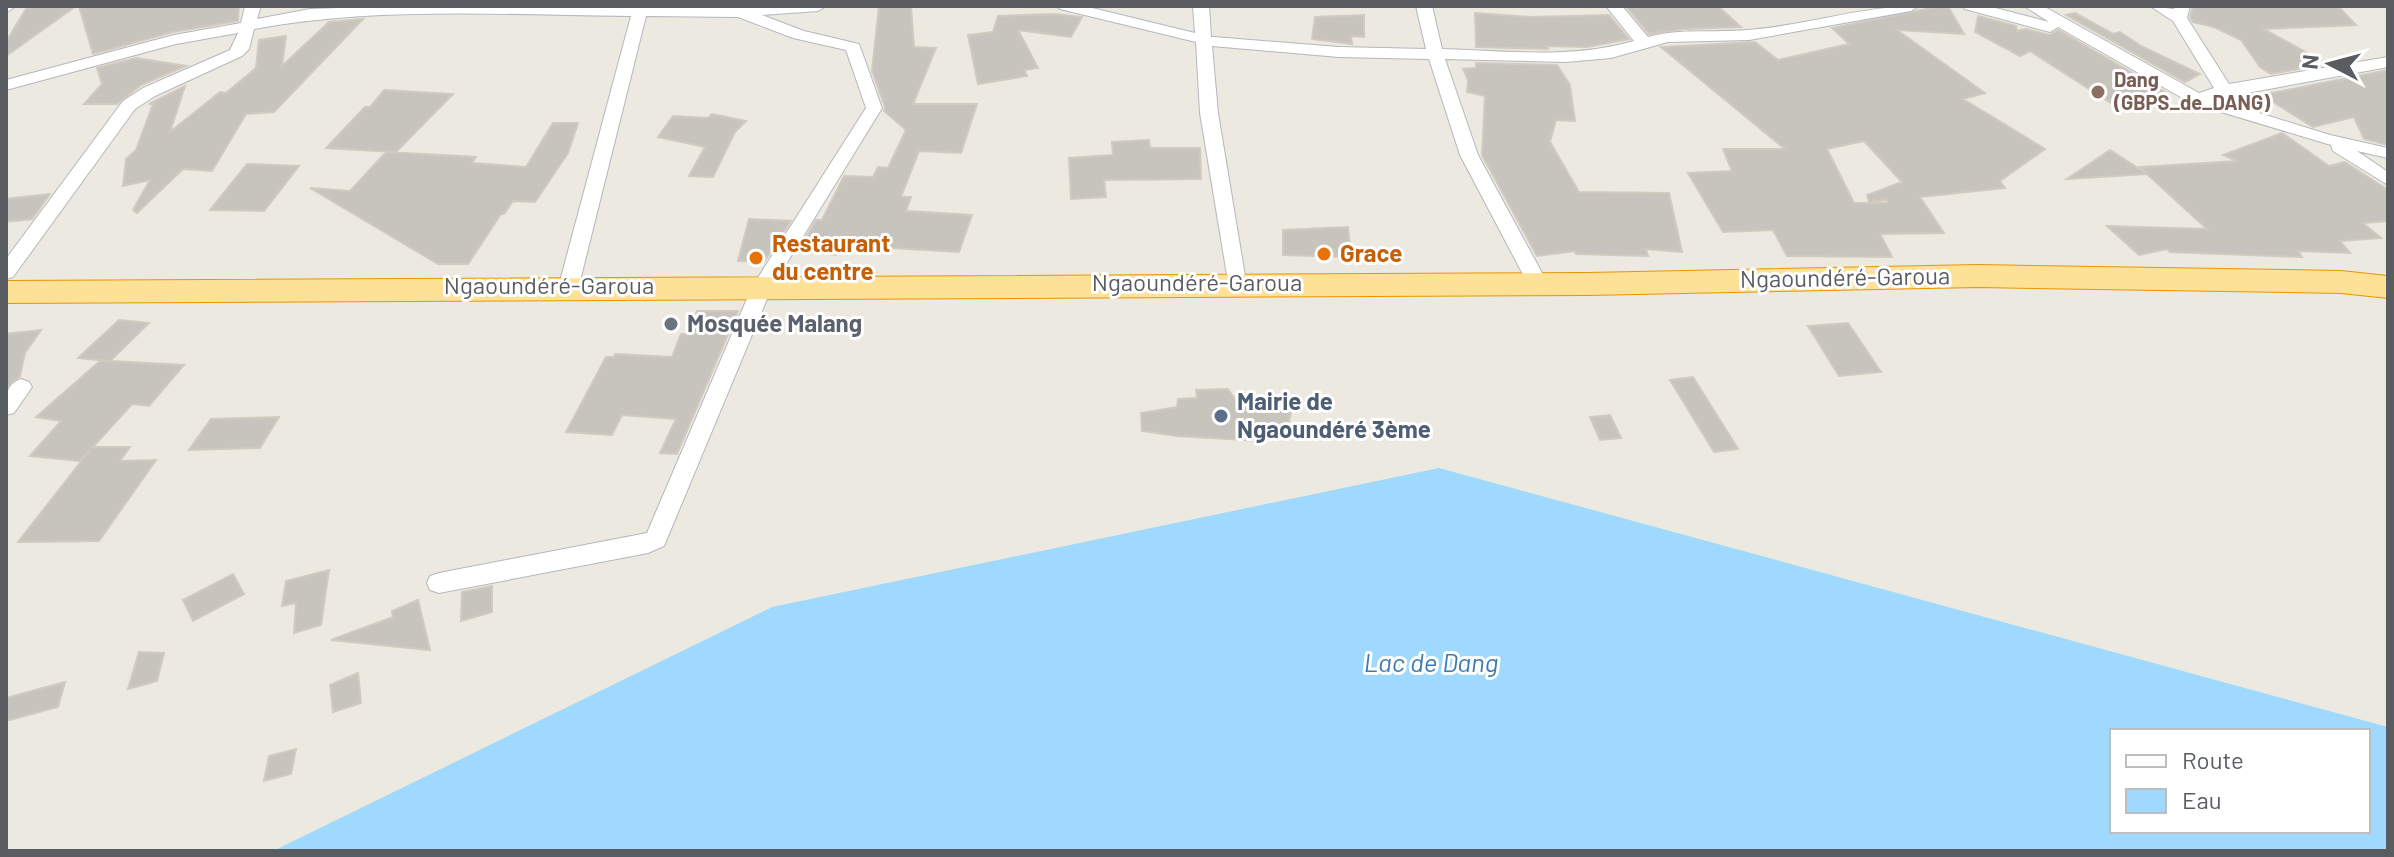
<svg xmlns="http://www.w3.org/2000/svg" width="2394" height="857" viewBox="0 0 2394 857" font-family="Barlow,sans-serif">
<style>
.water{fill:#9fdafe;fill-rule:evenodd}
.building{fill:#c7c4be;stroke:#d1cabf;stroke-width:2;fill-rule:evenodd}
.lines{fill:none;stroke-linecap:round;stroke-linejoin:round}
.minor-casing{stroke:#b4b7bb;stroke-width:2}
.trunk-casing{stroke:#ea9503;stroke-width:2}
.minor{fill:#fff;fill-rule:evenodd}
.trunk{fill:#fce196;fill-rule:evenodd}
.education-dot{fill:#8d6e63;stroke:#fff;stroke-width:3}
.food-dot{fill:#e8710a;stroke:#fff;stroke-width:3}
.worship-dot{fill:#6b7280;stroke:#fff;stroke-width:3}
.service-dot{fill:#5c6f8a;stroke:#fff;stroke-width:3}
.labels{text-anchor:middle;stroke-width:6;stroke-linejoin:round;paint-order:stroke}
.far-education-label{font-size:20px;font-weight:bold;fill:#785e54;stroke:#fff;text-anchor:start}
.food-label{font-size:24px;font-weight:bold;fill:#c56008;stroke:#fff;text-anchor:start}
.street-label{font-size:24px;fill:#595d62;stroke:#fff}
.worship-label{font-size:24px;font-weight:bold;fill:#5b616d;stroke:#fff;text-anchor:start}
.service-label{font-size:24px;font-weight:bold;fill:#4e5e75;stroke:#fff;text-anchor:start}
.water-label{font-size:26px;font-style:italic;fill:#3e7bae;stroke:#fff}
</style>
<rect width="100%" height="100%" fill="#ece9e1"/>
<path class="water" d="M1439 468 2388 727V851H273L772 607ZM2112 731H2368V831H2112Z"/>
<path class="building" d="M39 6H76L6 56V42L26 9Z
M79 6H239L238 21 173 32 93 54Z
M879 6H911L914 47 936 48 913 104H977L961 153 919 151 901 197H911L906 211 972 215 959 252 841 245 836 255 798 251 816 220H822L844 176 873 177 878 167 888 168 906 130 884 111 885 107 872 71Z
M1626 6H1718L1741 27 1684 29 1649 34Z
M2193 6H2338L2356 25 2264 29 2327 64 2271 74 2260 67 2241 40 2214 27 2193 22 2190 17Z
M1936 7 1949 8 1964 34 1897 30 1985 93 1963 99 2045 149 2000 181 2005 188 1920 197 1944 233 1880 234 1892 257 1787 256 1773 230 1723 232 1688 173 1732 171 1723 149H1785L1661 47 1755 42 1778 60 1849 44 1832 28ZM1864 141 1902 182 1867 195 1869 202 1887 200V203H1854L1827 149Z
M1475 13 1531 17 1609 15 1629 39 1587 47 1546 46 1548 49 1476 47Z
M2075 13 2113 34 2120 32 2141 46 2200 74 2185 82 2066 15Z
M1054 14 1082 17 1071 37 1018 30 1038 68 1024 70 1027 76 978 84 968 35 993 32 998 16Z
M1364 15V37L1351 36 1352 44 1312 39 1315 17Z
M1978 16 2016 26 2017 31 2026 29 2049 35 2058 30 2165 92 2142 104 2123 94 2111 103 2030 51 2020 56 1975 32Z
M363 19 274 112 246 114 212 171 183 169 137 213 133 210 150 180 123 186 126 159 136 150 153 104H149L185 86 170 132 220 92 226 93 256 68 259 40 286 36 282 66 329 22Z
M136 58 186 66 141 85 117 104H84L102 84 97 68Z
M1476 63 1557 65 1570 85 1575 121 1556 120 1550 142 1579 192 1669 193 1682 252 1646 249 1648 256 1576 254 1575 251 1537 256 1482 155 1485 96 1467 92 1468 80 1463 69 1476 68Z
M2388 70V145L2364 139 2354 117 2313 127 2262 95Z
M384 90 453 94 396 152 326 148 365 107H370Z
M712 114 746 121 735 132 713 177 689 176 705 147 658 137 673 116 708 118Z
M553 123H578L568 153 535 202 513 201 504 214H501L468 264H438L310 188 350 191 386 152 476 157 472 163 526 167Z
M2282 133 2329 166 2345 162 2388 190V221L2363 223 2381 238 2340 241 2350 253 2298 251 2302 257 2170 252 2167 249 2139 255 2107 226 2207 229 2147 174 2067 179 2110 150 2147 174 2140 167 2237 161 2223 155Z
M1149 140 1150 148H1200L1201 179 1104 180 1106 197 1071 199 1069 158 1113 155 1112 142Z
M247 164 299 166 264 211 210 210Z
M50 194 32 219 6 222V199Z
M749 219 791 221 764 262 738 261Z
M1348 227 1350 247H1345V257L1283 255V230Z
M697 311H738L677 454 660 453 676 419 622 415 612 435 566 432 606 357H614L615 354 672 357 681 334H688Z
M119 320 149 323 110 361 184 365 149 406 132 404 93 447H130L120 461 156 460 99 541 18 542 90 450 79 461 30 456 61 421 36 417 100 361H108L78 358Z
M1848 323 1881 372 1839 376 1808 326Z
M41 330 25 353 20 376 6 388V334Z
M1693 377 1738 449 1714 452 1670 380Z
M1228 389 1235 399 1250 395 1251 403 1274 404 1291 411 1288 428 1253 430 1259 441 1177 436 1142 431 1141 413 1177 407 1178 399 1197 398 1196 390Z
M1610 415 1621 438 1600 440 1590 417Z
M279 417 260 448 189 450 211 419Z
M329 570 321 625 294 633 296 603 282 606 286 581Z
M233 574 244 594 193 621 183 600Z
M492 586V612L461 621 462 592Z
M418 600 430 650 331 640 393 617 392 611Z
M139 652 164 653 157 681 128 689Z
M358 673 361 703 333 712 330 685Z
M65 682 58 707 6 721V698Z
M296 749 291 774 264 781 269 756Z"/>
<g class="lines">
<g class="minor-casing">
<path id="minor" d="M6 6H16L6 13Z
M245 6H261L257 19 310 9 393 6H826L818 11 762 15 804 31 859 44 882 108 772 287 664 546 648 553 439 593 430 590 427 583 430 576 439 573 647 533 752 287 866 108 846 50 793 38 738 17 646 16 579 285 569 291 559 285 631 16C506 15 377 6 254 29L249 49 242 56 155 96 135 109 13 277 6 279V259L123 101 143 88 230 50 238 33 176 44 6 90V80L174 35 241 23Z
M1057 6H1084L1195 33 1193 6H1209L1211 37H1214L1339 47 1426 49 1416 6H1432L1442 49C1506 51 1573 59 1634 41L1606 6H1622L1648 37C1680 28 1714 33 1747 30 1805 26 1860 6 1919 6L1911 11 1749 40 1668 42 1611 58 1566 62 1445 59 1478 155 1548 284 1538 290 1528 284 1460 155 1429 59 1339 57 1212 46 1218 113 1246 282 1243 287H1229L1200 113 1196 42 1060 9Z
M1962 6H1988L2049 22 2024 6H2043L2199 93 2214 88 2173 21 2150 6 2174 9V6H2190L2187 18 2229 84 2388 57V67L2214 99 2330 135 2388 148V158L2357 151 2388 172V185L2333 151 2331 145 2191 103 2058 27 2050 32 1965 9Z
M21 379 29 382 32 387 14 413 6 415C6 399 4 385 21 379Z"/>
</g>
<g class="trunk-casing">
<path id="trunk" d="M1978 265 2341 271 2388 276V298L2341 293 1978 287 1588 295 6 303V281L1588 273Z"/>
</g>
<use href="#minor" class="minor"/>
<use href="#trunk" class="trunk"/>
</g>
<circle class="education-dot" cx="2098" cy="92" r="8"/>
<g class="food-dot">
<circle cx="1324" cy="254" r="8"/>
<circle cx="756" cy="258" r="8"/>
</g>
<circle class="worship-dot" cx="671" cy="324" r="8"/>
<circle class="service-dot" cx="1221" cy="416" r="8"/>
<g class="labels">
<g class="far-education-label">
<text x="2114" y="87">Dang<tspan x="2114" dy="23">(GBPS_de_DANG)</tspan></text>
</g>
<g class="food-label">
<text x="772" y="252">Restaurant<tspan x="772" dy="28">du centre</tspan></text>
<text x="1340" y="262">Grace</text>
</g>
<g class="street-label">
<text transform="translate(1845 278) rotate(-1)" y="8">Ngaoundéré-Garoua</text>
<text x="1197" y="291">Ngaoundéré-Garoua</text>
<text x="549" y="294">Ngaoundéré-Garoua</text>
</g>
<g class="worship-label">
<text x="687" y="332">Mosquée Malang</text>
</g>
<g class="service-label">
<text x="1237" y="410">Mairie de<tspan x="1237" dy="28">Ngaoundéré 3ème</tspan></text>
</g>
<g class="water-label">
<text x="1431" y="672">Lac de Dang</text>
</g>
</g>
<rect width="2394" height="857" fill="none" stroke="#595d62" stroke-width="16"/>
<rect x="2110" y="729" width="260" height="104" fill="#ffffff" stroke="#bdbec0" stroke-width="2"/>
<rect x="2126" y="755" width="40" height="12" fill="#ffffff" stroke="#bdbec0" stroke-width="2"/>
<text x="2182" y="769" font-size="24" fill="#595d62">Route</text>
<rect x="2126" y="789" width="40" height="24" fill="#9fdafe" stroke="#bdbec0" stroke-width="2"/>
<text x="2182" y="809" font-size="24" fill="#595d62">Eau</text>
<g transform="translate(2330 64) rotate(276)" stroke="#ffffff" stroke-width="6" paint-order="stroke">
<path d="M0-6L14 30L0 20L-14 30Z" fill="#595d62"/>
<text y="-12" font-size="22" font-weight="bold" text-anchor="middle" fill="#595d62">N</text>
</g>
</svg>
